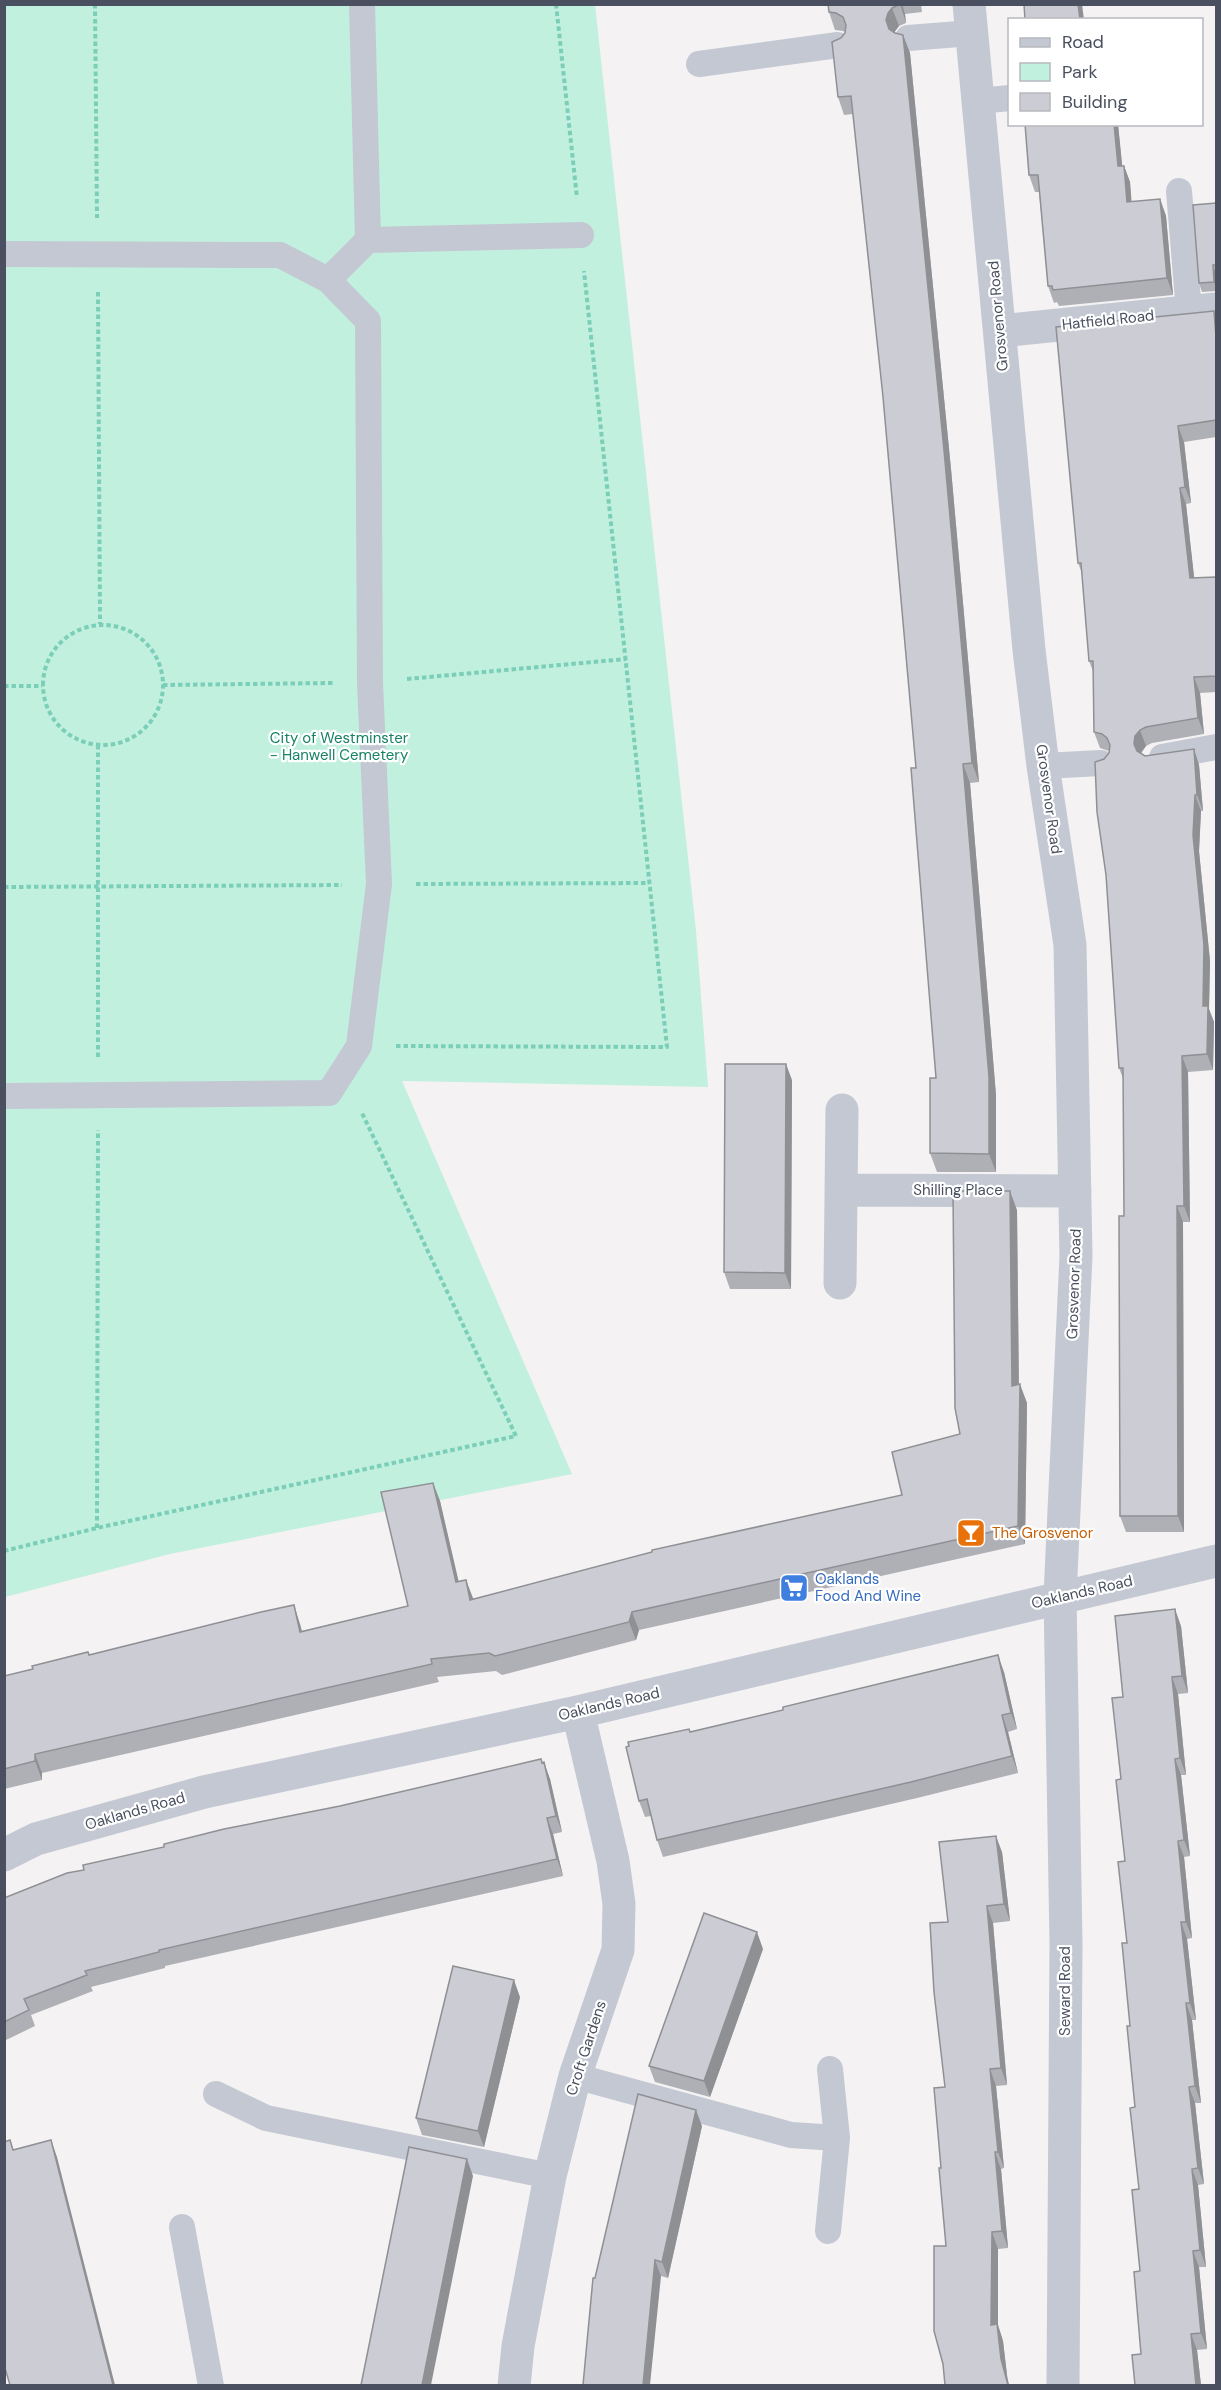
<svg xmlns="http://www.w3.org/2000/svg" width="1221" height="2390" viewBox="0 0 1221 2390" font-family="'DM Sans',sans-serif">
<style>
.green{fill:#c2f0de}
.lines{fill:none;stroke-linecap:round;stroke-linejoin:round}
.path{stroke:#7bceb7;stroke-width:4;stroke-dasharray:4.5 3;stroke-linecap:butt}
.service{stroke:#c3c8d3;stroke-width:26}
.minor{stroke:#c3c8d3;stroke-width:33}
.wall{fill:#afb0b6}
.shaded-wall{fill:#8f9094}
.building{fill:#cccdd4;stroke:#8f9094;stroke-width:1.5}
.labels{text-anchor:middle;stroke-width:4.5;stroke-linejoin:round;paint-order:stroke}
.street-label{font-size:15px;fill:#4a505f;stroke:#fff}
.park-label{font-size:15px;fill:#198265;stroke:#fff}
.food-label{font-size:15px;fill:#c56008;stroke:#fff;text-anchor:start}
.shop-label{font-size:15px;fill:#366cbe;stroke:#fff;text-anchor:start}
</style>
<rect width="100%" height="100%" fill="#f4f2f2"/>
<path class="green" d="M5 5H595L696 931 708 1087 402 1081 572 1474 170 1554 5 1597Z"/>
<g class="lines">
<path class="path" d="M95 4 97 218
M556 4 577 198
M98 292 100 624
M43 685a60 60 0 1 1 120 0a60 60 0 1 1-120 0Z
M407 679 626 659
M163 685 334 683
M4 686H42
M98 745V1059
M416 884 649 883
M4 887 342 885
M396 1046 667 1047 584 271
M97 1528 98 1130
M4 1551 97 1528 516 1436 361 1111"/>
<path class="service" d="M908 38 972 33
M699 64 838 45
M978 101 1010 98
M1179 191 1189 312
M368 240 581 235
M4 254 280 255 328 280 368 321 370 683 379 884 359 1046 329 1093 4 1096
M328 280 368 240 362 4
M1162 757 1216 747
M1043 766 1101 763
M575 2076 791 2135 837 2138
M216 2094 266 2118 550 2176
M182 2227 211 2386
M828 2231 837 2138 830 2069"/>
<path class="minor" d="M969 4 1029 650 1043 766 1070 945 1076 1256 1060 1596 1066 1943 1063 2386
M1000 331 1216 309
M841 1190 1075 1191
M840 1283 842 1110
M4 1855 36 1839 204 1792 578 1712 1216 1561
M514 2386 518 2346 550 2176 575 2076 618 1950 619 1904 613 1861 578 1712"/>
</g>
<path class="wall" d="M828 4H921L922 12 905 14 906 23 899 26 894 33 903 35 910 53 951 469 979 782 970 783 996 1095V1172H937L930 1153 936 1078 916 768 883 397 853 114 844 115 838 97 841 38 845 32 843 31 835 30 829 12Z
M1025 124H1118L1122 166H1124L1130 182 1131 202 1160 199 1166 216 1173 295 1059 306 1057 302 1054 303 1048 286 1039 192H1035L1029 175Z
M1216 203V291L1202 292 1199 283Z
M1216 317V437L1184 442 1191 503 1186 504 1194 578 1216 577V692L1200 693 1204 734 1152 743 1146 746 1141 754 1145 756 1194 749 1199 765 1203 811H1201L1199 851 1210 961 1209 1009 1214 1022 1213 1070 1188 1072 1190 1222H1183L1184 1532H1126L1120 1516 1124 1216V1081L1119 1068 1104 759 1109 753V751L1100 748 1094 732 1093 671 1089 661 1082 573 1078 563Z
M792 1080 791 1289H730L724 1272Z
M1017 1210 1019 1385 1027 1403 1025 1544 639 1630 636 1640 502 1675 496 1671 437 1677 439 1682 42 1773V1780L4 1789V1676L89 1655 300 1624 302 1631 408 1606 433 1483 440 1501 458 1581 473 1599 902 1495 960 1434Z
M1181 1626 1188 1693 1178 1694 1186 1775H1181L1190 1856 1184 1857 1192 1938 1187 1939 1196 2020H1192L1201 2103H1195L1204 2184 1198 2185 1206 2267H1199L1207 2349 1197 2350 1201 2385H1135L1141 2354 1140 2271 1139 2189 1135 2107 1130 2026 1125 1861 1121 1779 1123 1697Z
M1004 1672 1017 1729 1008 1732 1018 1773 917 1798 663 1857 657 1840 651 1816 645 1817 639 1801 690 1732Z
M542 1762 550 1779 562 1832 553 1834 563 1876 165 1966V1968L91 1987 93 1991 31 2015 35 2026 4 2041V1898L84 1870 164 1847 340 1806Z
M1002 1852 1010 1921 993 1923 1007 2085 996 2086 1004 2168 1001 2169 1008 2248 998 2249V2325L1003 2341 1007 2375 946 2246 941 2168 945 2087 948 1922Z
M763 1949 710 2097 655 2082 649 2066Z
M520 1997 484 2147 422 2135 416 2118Z
M702 2126 668 2278 661 2276 595 2278Z"/>
<path class="shaded-wall" d="M900 4H902L905 14 906 23Z
M1078 4H1082L1084 20H1080Z
M892 8 899 26 895 31 893 39 886 20 888 13Z
M903 35 910 53 951 469 979 782 972 763Z
M1114 124H1118L1124 183 1118 166Z
M1124 166 1130 182 1133 219 1127 202Z
M1160 199 1166 216 1173 295 1167 278Z
M1213 265 1216 274V288L1214 282Z
M1214 311 1216 317V339Z
M1178 426 1184 442 1191 503 1185 487Z
M1180 488 1186 504 1196 594 1190 578Z
M1194 677 1200 693 1204 734 1198 718Z
M1140 730 1146 746 1141 752 1140 760 1134 744 1135 736Z
M1194 749 1199 765 1203 811 1197 795Z
M963 764 970 783 996 1095V1172L989 1154Z
M1195 795 1201 811 1199 851 1210 961 1209 1009 1214 1022 1213 1070 1207 1054 1203 1006 1193 835Z
M1182 1056 1188 1072 1190 1222 1184 1206Z
M786 1064 792 1080 791 1289 785 1273Z
M1010 1191 1017 1210 1019 1404 1012 1386Z
M1177 1206 1183 1222 1184 1532 1178 1516Z
M1020 1384 1027 1403 1025 1544 1018 1526Z
M433 1483 440 1501 463 1600 456 1582Z
M466 1580 473 1598 477 1618 470 1600Z
M294 1605 300 1624 306 1650 300 1632Z
M1175 1609 1181 1626 1188 1693 1182 1676Z
M632 1612 639 1630 636 1640 629 1622Z
M998 1655 1004 1672 1017 1729 1011 1713Z
M1172 1677 1178 1694 1186 1775 1180 1758Z
M1002 1715 1008 1732 1018 1773 1012 1756Z
M35 1754 42 1773V1780L35 1761Z
M541 1759 546 1773 544 1762 550 1779 562 1832 556 1816Z
M1175 1759 1181 1775 1190 1856 1184 1840Z
M547 1818 553 1834 563 1876 557 1859Z
M996 1836 1002 1852 1010 1921 1004 1904Z
M1178 1841 1184 1857 1192 1938 1186 1922Z
M987 1906 993 1923 1007 2085 1001 2068Z
M1181 1922 1187 1939 1196 2020 1190 2003Z
M757 1932 763 1949 710 2097 704 2081Z
M514 1980 520 1997 484 2147 478 2131Z
M1186 2003 1192 2020 1201 2103 1195 2086Z
M990 2069 996 2086 1004 2168 998 2152Z
M1189 2087 1195 2103 1204 2184 1198 2168Z
M696 2110 702 2126 668 2278 662 2262Z
M51 2140 57 2157 115 2385H113Z
M995 2152 1001 2169 1008 2248 1002 2231Z
M467 2159 473 2176 431 2385H422Z
M1192 2169 1198 2185 1206 2267 1200 2250Z
M992 2232 998 2249V2325L1003 2341 1007 2375 1009 2385H1008L991 2325Z
M1193 2251 1199 2267 1207 2349 1201 2333Z
M655 2260 661 2276 650 2385H643Z
M1191 2334 1197 2350 1201 2385H1196Z"/>
<path class="building" d="M828 4H900L892 8 888 13 886 20 889 29 895 33 903 35 944 450 972 763 963 764 989 1077V1154L930 1153V1078H936L911 768H916L883 397 851 96 838 97 832 42 841 38 845 33 846 25 843 17 836 13 829 12Z
M1024 4H1078L1080 20H1025Z
M1025 124H1114L1118 166H1124L1127 202 1160 199 1167 278 1053 290 1052 286H1048L1038 175H1029Z
M1216 203V265H1213L1214 282 1199 283 1193 205Z
M1214 311 1216 337V420L1178 426 1185 487 1180 488 1190 578 1216 577V676L1194 677 1198 718 1146 727 1140 730 1135 736 1134 744 1137 751 1145 756 1194 749 1197 795H1195L1193 835 1204 945 1203 1006H1208L1207 1054 1182 1056 1184 1206H1177L1178 1516H1120L1119 1216H1124L1123 1068H1119L1106 875 1097 812 1095 762 1104 759 1109 753 1110 745 1107 738 1102 734 1094 732 1093 661H1089L1081 563H1078L1056 327Z
M725 1064H786L785 1273 724 1272Z
M953 1191H1010L1012 1386 1020 1384 1018 1526 632 1612 629 1622 495 1656 489 1653 431 1659 432 1664 35 1754V1761L4 1769V1676L33 1669 32 1666 88 1652 89 1655 261 1612 294 1605 300 1632 408 1606 381 1492 433 1483 456 1582 466 1580 470 1600 652 1552V1550L902 1495 892 1452 960 1434 955 1408Z
M1175 1609 1182 1676 1172 1677 1180 1758 1175 1759 1184 1840 1178 1841 1186 1922H1181L1190 2003H1186L1195 2086 1189 2087 1198 2168 1192 2169 1200 2250 1193 2251 1201 2333 1191 2334 1196 2385H1135L1132 2355 1141 2354 1134 2272 1140 2271 1132 2190 1139 2189 1130 2108 1135 2107 1127 2026H1130L1122 1943H1127L1118 1862 1125 1861 1116 1780 1121 1779 1112 1698 1123 1697 1115 1616Z
M998 1655 1011 1713 1002 1715 1012 1756 911 1782 657 1840 647 1799 639 1801 626 1747 629 1746 628 1742 689 1729 690 1732 783 1710V1707Z
M541 1759 542 1763 544 1762 556 1816 547 1818 557 1859 159 1950V1952L85 1971 87 1975 24 1999 29 2010 4 2022V1898L67 1873 84 1870 83 1865 164 1847V1844L224 1829 340 1806Z
M996 1836 1004 1904 987 1906 1001 2068 990 2069 998 2152H995L1002 2231 992 2232 991 2325 997 2324 1001 2359 1008 2385H945L943 2364 934 2331V2246H946L939 2168H941L934 2088 945 2087 934 1992 930 1923 948 1922 939 1842Z
M704 1913 757 1932 704 2081 649 2066Z
M453 1966 514 1980 478 2131 416 2118Z
M638 2094 696 2110 662 2262 655 2260 643 2385H583L593 2278H595Z
M10 2140 13 2150 51 2140 113 2385H10L4 2365V2142Z
M409 2147 467 2159 422 2385H361Z"/>
<defs>
<g id="bar-square" transform="scale(1.5)"><rect x="-9" y="-9" width="18" height="18" rx="4" fill="#e8710a" stroke="#fff"/><path d="M-6-5H6L.8 .8V4.5H3.5V6h-7V4.5H-.8V.8Z" fill="#fff"/></g>
<g id="supermarket-square" transform="scale(1.5)"><rect x="-9" y="-9" width="18" height="18" rx="4" fill="#3f7fe0" stroke="#fff"/><path d="M-6-5.5h2.5l.6 2H6L4.5 2H-2.5L-4.4-4H-6ZM-1.5 3.2a1.3 1.3 0 1 0 .1 0ZM3 3.2a1.3 1.3 0 1 0 .1 0Z" fill="#fff"/></g>
</defs>
<g fill-rule="evenodd">
<use href="#bar-square" x="971" y="1533"/>
<use href="#supermarket-square" x="794" y="1588"/>
</g>
<g class="labels">
<g class="street-label">
<text transform="translate(998 316) rotate(-95)" y="5">Grosvenor Road</text>
<text transform="translate(1108 320) rotate(-6)" y="5">Hatfield Road</text>
<text transform="translate(1049 799) rotate(82)" y="5">Grosvenor Road</text>
<text x="958" y="1195">Shilling Place</text>
<text transform="translate(1074 1284) rotate(-88)" y="5">Grosvenor Road</text>
<text transform="translate(1082 1592) rotate(-13)" y="5">Oaklands Road</text>
<text transform="translate(609 1704) rotate(-13)" y="5">Oaklands Road</text>
<text transform="translate(135 1811) rotate(-16)" y="5">Oaklands Road</text>
<text transform="translate(1065 1991) rotate(-90)" y="5">Seward Road</text>
<text transform="translate(586 2048) rotate(-72)" y="5">Croft Gardens</text>
</g>
<g class="park-label">
<text x="339" y="743">City of Westminster<tspan x="339" dy="17">- Hanwell Cemetery</tspan></text>
</g>
<g class="food-label">
<text x="992" y="1538">The Grosvenor</text>
</g>
<g class="shop-label">
<text x="815" y="1584">Oaklands<tspan x="815" dy="17">Food And Wine</tspan></text>
</g>
</g>
<rect width="1221" height="2390" fill="none" stroke="#4a505f" stroke-width="12"/>
<rect x="1008" y="18" width="195" height="108" fill="#ffffff" stroke="#b7b9bf" stroke-width="1.5"/>
<rect x="1020" y="38" width="30" height="9" fill="#c3c8d3" stroke="#b7b9bf" stroke-width="1.5"/>
<text x="1062" y="48" font-size="18" fill="#4a505f">Road</text>
<rect x="1020" y="63" width="30" height="18" fill="#c2f0de" stroke="#b7b9bf" stroke-width="1.5"/>
<text x="1062" y="78" font-size="18" fill="#4a505f">Park</text>
<rect x="1020" y="93" width="30" height="18" fill="#cccdd4" stroke="#b7b9bf" stroke-width="1.5"/>
<text x="1062" y="108" font-size="18" fill="#4a505f">Building</text>
</svg>
